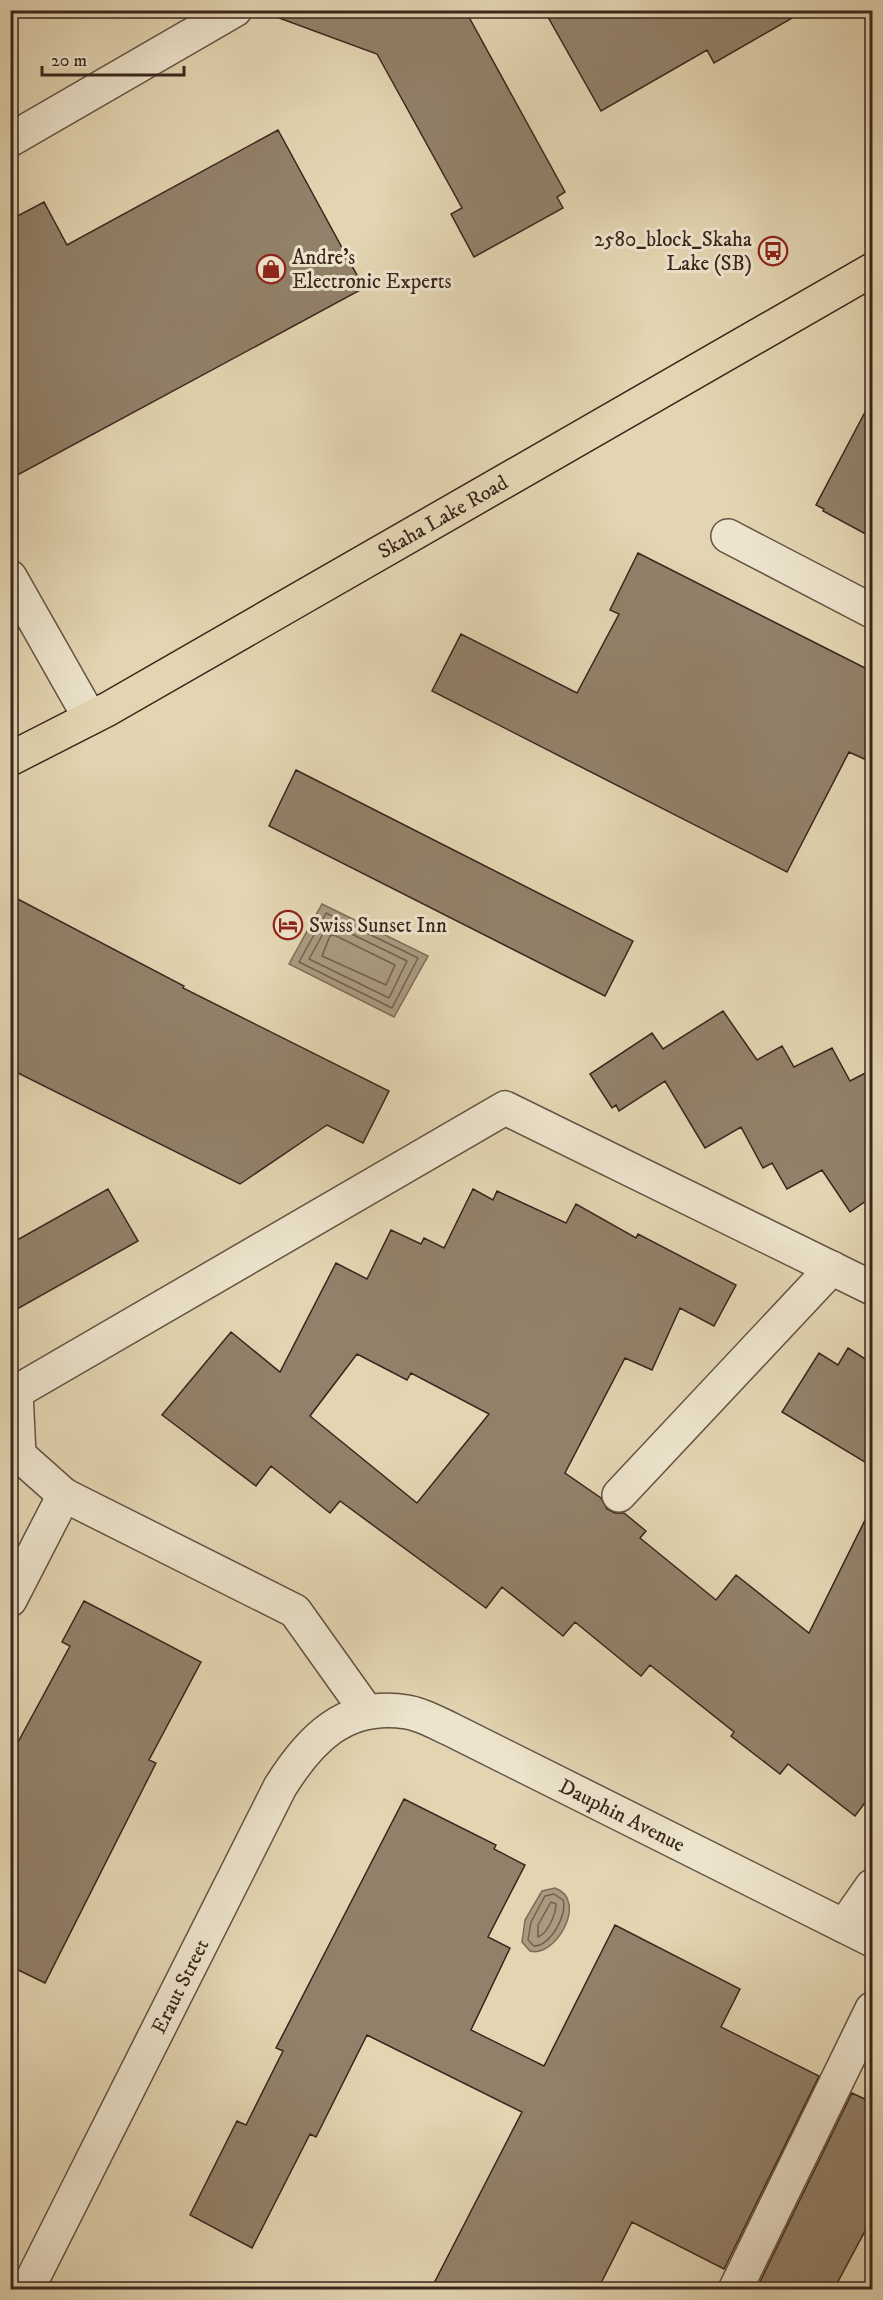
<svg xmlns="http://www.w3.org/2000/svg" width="883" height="2300" viewBox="0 0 883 2300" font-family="'IM FELL DW Pica',serif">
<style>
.water{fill:#aa9a7f;stroke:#7d6c58;stroke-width:1.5}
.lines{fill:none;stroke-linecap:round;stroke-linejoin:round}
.shore{stroke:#72604e;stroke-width:1.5}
.building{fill:#92816a;stroke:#3a261d;stroke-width:1.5;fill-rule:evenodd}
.minor-casing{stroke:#645242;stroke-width:36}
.major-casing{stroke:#3a261d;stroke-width:36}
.minor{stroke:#ede4cd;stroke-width:33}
.major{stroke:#e3d5b2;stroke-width:33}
.labels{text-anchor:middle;stroke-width:6;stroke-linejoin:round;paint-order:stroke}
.poi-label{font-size:21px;fill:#3a261d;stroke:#ede4cd;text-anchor:start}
.street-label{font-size:21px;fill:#3a261d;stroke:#ede4cd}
</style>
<rect width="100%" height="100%" fill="#e3d5b2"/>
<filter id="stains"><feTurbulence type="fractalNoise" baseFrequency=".00333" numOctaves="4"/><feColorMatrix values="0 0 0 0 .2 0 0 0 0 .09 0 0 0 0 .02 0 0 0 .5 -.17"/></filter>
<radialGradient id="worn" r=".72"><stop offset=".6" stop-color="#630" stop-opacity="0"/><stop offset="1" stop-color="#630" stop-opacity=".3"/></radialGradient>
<path class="water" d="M322 904 428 956 394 1017 289 964Z
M555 1888C589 1900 555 1959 530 1951L522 1942 525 1920 542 1891Z"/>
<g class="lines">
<path class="shore" d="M326 913 418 958 392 1008 299 962Z
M329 923 407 961 389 998 309 959Z
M334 935 395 965 386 985 322 956 330 936Z
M554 1894 563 1900C568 1914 550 1947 534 1946L528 1940 531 1922 545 1896Z
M551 1902 556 1904C556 1914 548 1933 538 1937V1925Z"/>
</g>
<path class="building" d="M272 10H465L565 192 557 197 563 208 474 257 451 214 462 208 377 54 271 15Z
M544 10H806L714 63 707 50 601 111Z
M278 130 364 288 10 479V220L44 202 67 245Z
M873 397V538L823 511 824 509 816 505Z
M638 553 873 672V763L849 752 787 872 432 691 461 634 577 693 619 614 610 610Z
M296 770 633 941 605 996 269 826Z
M10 895 184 986 183 988 389 1091 363 1143 327 1125 240 1184 10 1069Z
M723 1011 757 1060 782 1046 794 1067 832 1048 850 1081 873 1069V1196L850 1212 822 1170 787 1189 772 1163 763 1168 741 1127 705 1148 665 1081 619 1111 616 1105 612 1108 590 1074 652 1033 663 1049Z
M108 1189 138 1241 10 1313V1244Z
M473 1189 493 1200 497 1191 566 1223 576 1204 636 1238 638 1234 736 1285 714 1326 680 1308 652 1370 625 1358 565 1473 601 1498 607 1509 615 1513H624L646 1531 640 1538 716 1600 736 1575 809 1633 873 1504V1792L855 1816 788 1764 780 1774 731 1736 734 1732 650 1665 641 1676 575 1622 563 1636 502 1587 486 1608 340 1501 330 1513 271 1466 256 1486 162 1415 231 1332 280 1372 336 1263 367 1279 391 1230 421 1244 424 1238 444 1248ZM357 1354 407 1380 411 1373 489 1414 417 1503 310 1416Z
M848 1348 873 1364V1467L782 1412 819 1353 838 1365Z
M84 1601 201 1662 149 1760 156 1763 45 1983 10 1966V1757L70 1646 62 1642Z
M404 1799 496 1845 494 1849 525 1865 488 1937 510 1948 471 2030 544 2066 615 1925 740 1989 721 2027 819 2076 724 2269 632 2222 598 2289H431L522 2112 367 2035 316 2137 310 2134 252 2248 190 2215 237 2121 246 2125 283 2051 276 2048Z
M852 2093 873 2103V2216L834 2289H763L758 2286Z"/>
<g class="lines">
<g class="minor-casing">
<g id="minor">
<path d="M10 140 235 10"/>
<path d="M728 536 872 611"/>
<path d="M10 577 90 718"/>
<path d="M619 1495 832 1268"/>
<path d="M10 1600 64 1495"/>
<path d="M367 1712 295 1611 64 1495 19 1455 16 1392 505 1108 872 1288"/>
<path d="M844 1926 872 1886"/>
<path id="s1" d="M27 2290 280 1787C310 1739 345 1702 407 1712 421 1714 437 1723 450 1729L872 1940"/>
<path d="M735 2290 872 2009"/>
</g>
</g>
<g class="major-casing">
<g id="major">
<path id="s2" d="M10 759 108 709 872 270"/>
</g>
</g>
<use href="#minor" class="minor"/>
<use href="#major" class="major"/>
</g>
<defs>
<g id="bus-ring" transform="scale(1.5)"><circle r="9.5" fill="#ede4cd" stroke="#8f2418" stroke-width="1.5"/><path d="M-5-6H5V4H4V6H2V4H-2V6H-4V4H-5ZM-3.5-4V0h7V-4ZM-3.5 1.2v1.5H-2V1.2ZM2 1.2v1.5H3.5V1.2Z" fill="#8f2418"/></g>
<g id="shop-ring" transform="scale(1.5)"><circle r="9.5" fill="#ede4cd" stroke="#8f2418" stroke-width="1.5"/><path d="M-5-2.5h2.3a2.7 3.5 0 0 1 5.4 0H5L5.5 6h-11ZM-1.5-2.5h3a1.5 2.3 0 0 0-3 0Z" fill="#8f2418"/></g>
<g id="hotel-ring" transform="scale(1.5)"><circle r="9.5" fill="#ede4cd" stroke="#8f2418" stroke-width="1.5"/><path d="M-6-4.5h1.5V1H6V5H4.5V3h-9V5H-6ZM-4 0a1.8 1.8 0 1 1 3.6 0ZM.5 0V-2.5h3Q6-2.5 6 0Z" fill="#8f2418"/></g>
</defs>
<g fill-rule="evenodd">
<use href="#bus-ring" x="773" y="251"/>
<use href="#shop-ring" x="271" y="269"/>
<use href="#hotel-ring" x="288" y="925"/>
</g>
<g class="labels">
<g class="poi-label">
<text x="752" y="246" text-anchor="end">2580_block_Skaha<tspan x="752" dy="24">Lake (SB)</tspan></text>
<text x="292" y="264">Andre's<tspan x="292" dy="24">Electronic Experts</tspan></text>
<text x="309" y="932">Swiss Sunset Inn</text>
</g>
<g class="street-label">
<text dy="7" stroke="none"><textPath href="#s2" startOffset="496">Skaha Lake Road</textPath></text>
<text dy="7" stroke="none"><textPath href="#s1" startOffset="960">Dauphin Avenue</textPath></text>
<text dy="7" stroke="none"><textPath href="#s1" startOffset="340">Eraut Street</textPath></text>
</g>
</g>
<rect width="883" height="2300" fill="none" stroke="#e3d5b2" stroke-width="36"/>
<rect x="12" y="12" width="859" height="2276" fill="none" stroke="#3a261d" stroke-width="3"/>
<rect x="18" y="18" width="847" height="2264" fill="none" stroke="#3a261d" stroke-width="1.5"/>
<path d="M42 66v9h142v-9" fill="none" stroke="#3a261d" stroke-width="3"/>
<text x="51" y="66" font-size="18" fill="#3a261d" stroke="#ede4cd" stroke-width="4.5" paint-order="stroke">20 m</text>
<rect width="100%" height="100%" filter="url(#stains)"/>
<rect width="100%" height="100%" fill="url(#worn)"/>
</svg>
